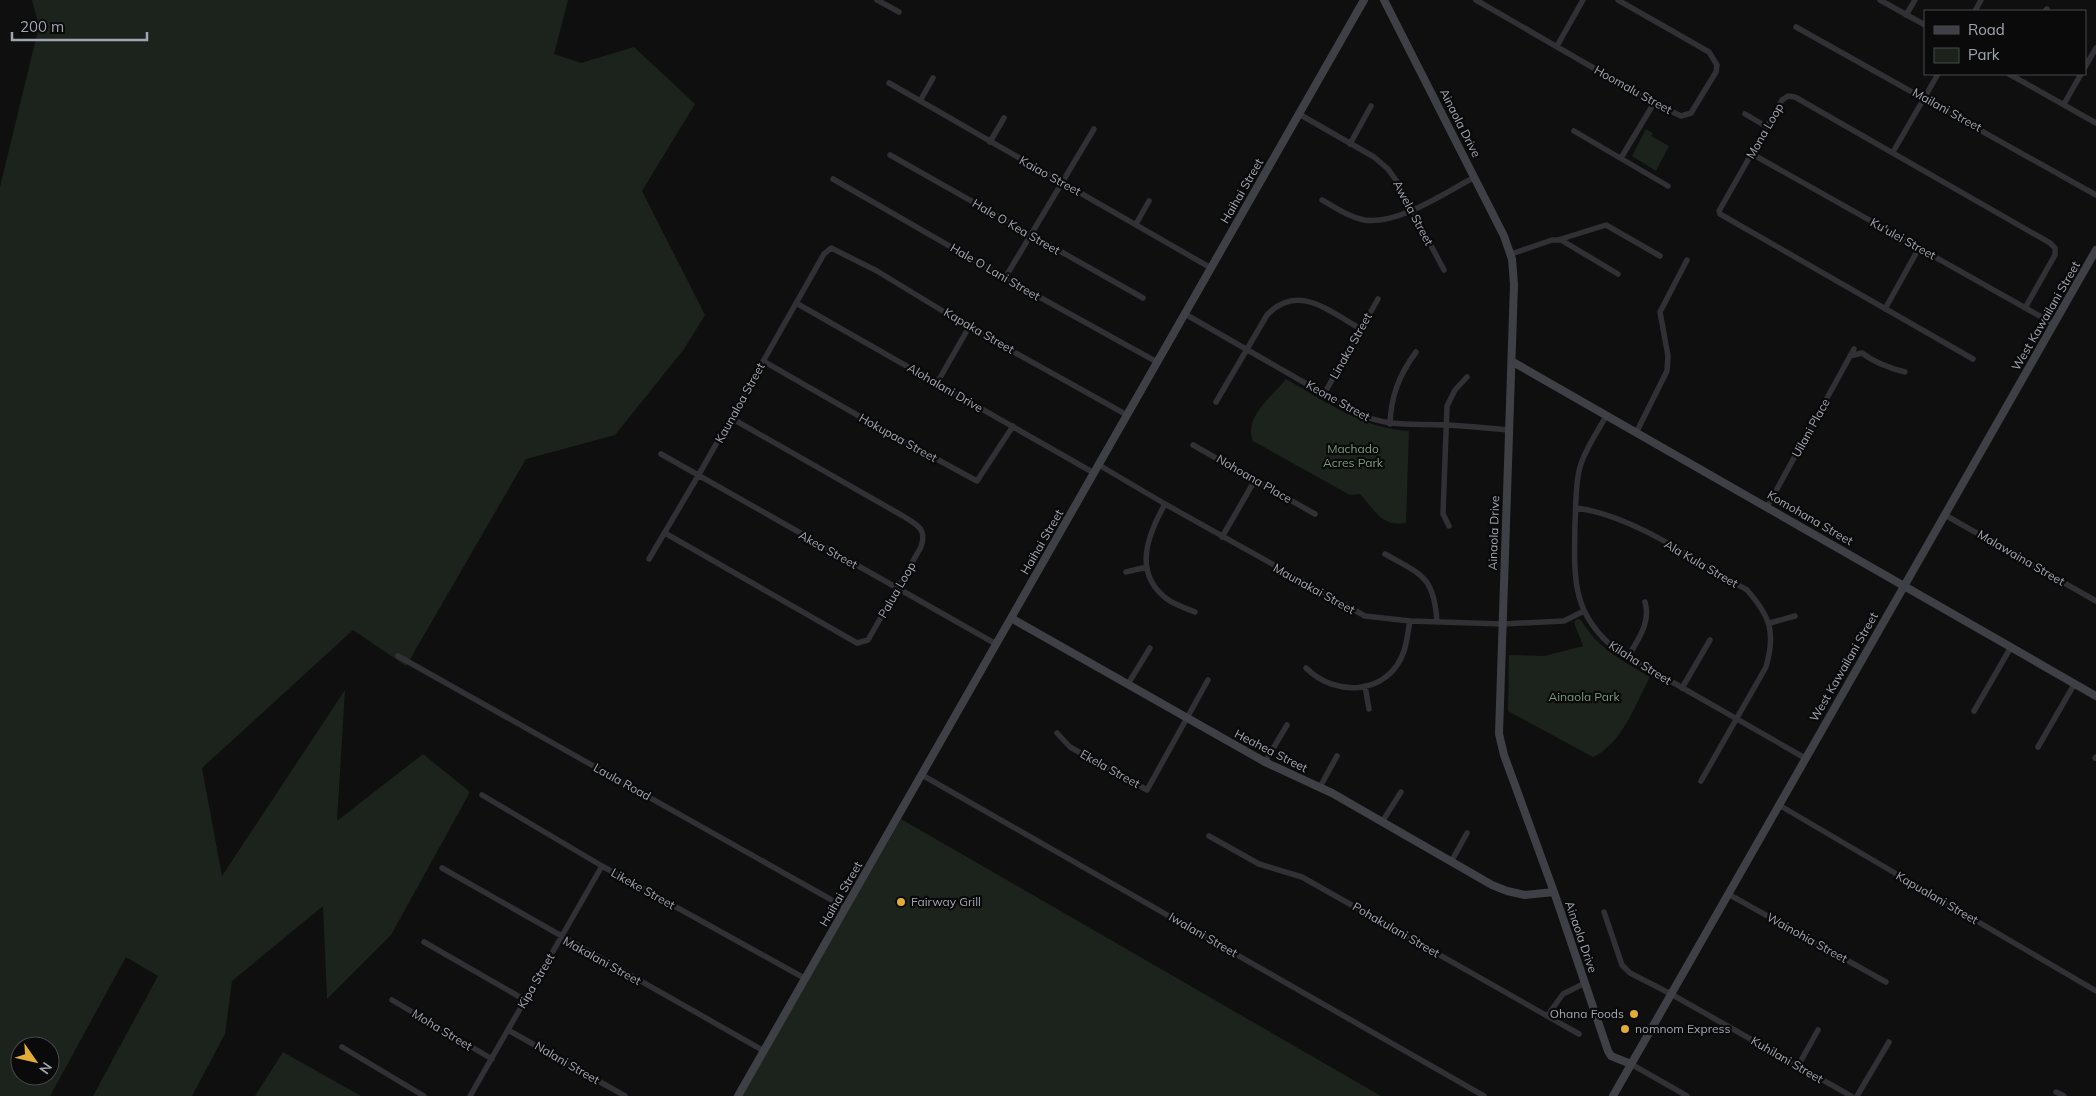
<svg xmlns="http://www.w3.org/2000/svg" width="2096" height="1096" viewBox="0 0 2096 1096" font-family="Mulish,sans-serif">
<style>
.green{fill:#1c231d;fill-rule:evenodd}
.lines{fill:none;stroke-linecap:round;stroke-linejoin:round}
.street{stroke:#313135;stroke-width:5.5}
.secondary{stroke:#3f4045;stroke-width:8}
.poi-dot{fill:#e1ad37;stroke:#0a0a0b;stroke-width:2}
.labels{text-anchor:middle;stroke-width:4.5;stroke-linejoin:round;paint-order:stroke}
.street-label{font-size:12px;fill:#a1a5b0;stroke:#0a0a0b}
.park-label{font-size:12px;fill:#7a9a7d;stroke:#0a0a0b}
.poi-label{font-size:12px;fill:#a1a5b0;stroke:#0a0a0b;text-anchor:start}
</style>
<rect width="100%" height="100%" fill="#0f0f10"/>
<path class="green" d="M32 0H568L554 54 581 63 634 47 695 104 642 191 705 315 684 349 615 435 526 459 406 666 353 630 202 768 222 876 345 690 337 821 423 754 470 792 391 935 327 999 323 906 232 981 225 1034 192 1096H93L158 976 126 957 50 1096H0V187L39 26ZM20 1046H50V1076H20Z
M1646 129 1653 133 1651 136 1669 146 1656 171 1632 156Z
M1286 379C1325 401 1363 429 1409 431L1406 523C1381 527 1375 510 1360 494L1350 495 1253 441C1243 417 1273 396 1286 379Z
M1577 619 1581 620C1597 648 1623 661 1650 677 1636 703 1622 744 1593 757L1508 711 1509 655 1545 656 1583 646 1574 622Z
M901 819 1381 1096H742Z
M283 1052 361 1096H255Z"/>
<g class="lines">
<path class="street" d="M877 0 899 12
M1476 0 1654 103 1681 116 1691 113 1716 72 1717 65 1709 52 1618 0
M1880 0 1925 25
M1975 11 1981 0
M2045 11 2047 9
M1906 15 1915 0
M1796 27 2096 195
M1557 46 1583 0
M2085 67 2096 48
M2009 74 2096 123
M889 83 1211 268
M920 101 933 78
M2064 104 2081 74
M1299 114 1374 157 1388 169 1398 183 1444 270
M1745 114 1767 127
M1574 131 1668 186
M990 142 1004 118
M1350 144 1371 106
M1893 152 1938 74
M1752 154 2054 324
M890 155 1143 298
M1621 158 1654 103
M833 179 1005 278 1157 362
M1322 200C1336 208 1349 217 1364 220 1399 225 1444 193 1475 177
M1136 224 1149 201
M1558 240 1606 225 1660 256
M1511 254 1552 240H1561L1618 274
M1005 278 1094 129
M796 303 1094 473
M1885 309 1919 248
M1185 314 1359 414C1392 428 1412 423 1446 425 1467 426 1488 428 1508 430
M1850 356 1862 353C1875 363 1889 368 1905 372
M1973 359 1720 214 1719 211 1782 100 1788 96 1795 97 2050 243 2055 248V255L2025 308
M763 361 885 431 977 481 1013 426
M937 383 969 327
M1324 394 1378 299
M1216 402 1267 315C1298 282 1330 312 1361 329
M1606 416C1597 433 1585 449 1580 467 1575 485 1576 506 1575 524 1574 578 1571 615 1618 651L1805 758
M1390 424C1391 396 1399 375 1416 352
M1636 433 1667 371 1668 356 1660 312 1687 260
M1193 445 1315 514
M661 454 996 644
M1099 465 1165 504 1365 616 1410 621 1503 624 1564 621 1584 611
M1165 504C1148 534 1132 573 1167 599 1175 605 1186 608 1195 612
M1767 507 1854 349
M1576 508C1633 515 1696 561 1747 590 1770 616 1776 632 1766 667L1701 781
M1945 515 2096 601
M1449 526 1443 514 1447 406 1455 390 1467 377
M665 533 857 643 868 640 921 547C927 529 918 525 903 516L731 418
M1222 537 1255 480
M1385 554C1422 575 1434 576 1437 622
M649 559 698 476 824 254 831 248 877 271 969 327 1127 415
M1126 572 1147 567
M1770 623 1795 616
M398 656 846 908
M1628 657C1638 639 1651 623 1645 602
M1306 668C1336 698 1389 695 1404 651 1407 642 1408 631 1410 621
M1128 684 1150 648
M1365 686 1369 709
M1682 688 1710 640
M1974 711 2011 647
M1057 733 1070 747 1147 790 1208 680
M2038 747 2075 683
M2095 758 2096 757
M1265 762 1287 725
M922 775 1484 1096
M1320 787 1337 756
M482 795 602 866 806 979
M1779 805 2096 991
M1382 822 1401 792
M1209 836 1259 864 1302 877 1579 1034
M1451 862 1467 833
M442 868 764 1051
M1728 894 1886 982
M1604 912 1622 965 1630 973 1671 994 1851 1096
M424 942 525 1000
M392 1000 492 1059
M1547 1016 1563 994 1585 983
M508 1030 625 1096
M342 1047 424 1096
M1631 1064 1687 1096
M1798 1066 1818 1030
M2056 1092 2064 1096
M470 1096 602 866
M1857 1096 1889 1042"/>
<path class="secondary" d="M1384 0 1504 236 1512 259 1514 284 1499 734 1504 755 1554 892 1608 1051 1611 1056 1631 1064
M1513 362 2096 696
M1011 618 1265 762 1332 793 1492 885 1507 891 1525 895 1554 892
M738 1096 1364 0
M1613 1096 2096 250"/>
</g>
<g class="poi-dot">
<circle cx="901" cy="902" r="5"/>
<circle cx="1634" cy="1014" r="5"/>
<circle cx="1625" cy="1029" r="5"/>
</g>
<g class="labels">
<g class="street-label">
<text transform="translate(1633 90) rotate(29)" y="4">Hoomalu Street</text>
<text transform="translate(1947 110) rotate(29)" y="4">Mailani Street</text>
<text transform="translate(1460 123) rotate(63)" y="4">Ainaola Drive</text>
<text transform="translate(1765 131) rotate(-60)" y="4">Mona Loop</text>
<text transform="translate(1050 176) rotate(29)" y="4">Kaiao Street</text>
<text transform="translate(1242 191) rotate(-60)" y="4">Haihai Street</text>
<text transform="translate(1413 213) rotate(62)" y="4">Awela Street</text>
<text transform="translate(1016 227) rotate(30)" y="4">Hale O Kea Street</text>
<text transform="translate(1903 239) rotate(29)" y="4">Ku'ulei Street</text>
<text transform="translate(995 272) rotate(30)" y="4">Hale O Lani Street</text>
<text transform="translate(2046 316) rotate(-60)" y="4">West Kawailani Street</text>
<text transform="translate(979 331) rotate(30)" y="4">Kapaka Street</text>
<text transform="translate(1351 346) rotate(-61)" y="4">Linaka Street</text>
<text transform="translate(945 388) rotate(30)" y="4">Alohalani Drive</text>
<text transform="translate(1338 401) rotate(29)" y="4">Keone Street</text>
<text transform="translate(740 403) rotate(-61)" y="4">Kaunaloa Street</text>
<text transform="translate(1811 428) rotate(-61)" y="4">Uilani Place</text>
<text transform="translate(898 438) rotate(29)" y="4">Hokupaa Street</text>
<text transform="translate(1254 479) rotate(30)" y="4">Nohoana Place</text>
<text transform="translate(1810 518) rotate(30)" y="4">Komohana Street</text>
<text transform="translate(1494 533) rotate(-88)" y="4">Ainaola Drive</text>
<text transform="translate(1042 542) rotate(-60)" y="4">Haihai Street</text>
<text transform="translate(828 550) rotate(29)" y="4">Akea Street</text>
<text transform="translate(2021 558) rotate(30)" y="4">Malawaina Street</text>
<text transform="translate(1701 564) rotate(30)" y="4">Ala Kula Street</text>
<text transform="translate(1314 589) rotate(29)" y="4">Maunakai Street</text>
<text transform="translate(897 590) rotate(-60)" y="4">Palua Loop</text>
<text transform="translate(1640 663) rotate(32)" y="4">Kilaha Street</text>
<text transform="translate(1844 667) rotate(-60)" y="4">West Kawailani Street</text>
<text transform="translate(1271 751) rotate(27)" y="4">Heahea Street</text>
<text transform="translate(1110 769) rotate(29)" y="4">Ekela Street</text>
<text transform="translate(622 782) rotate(29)" y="4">Laula Road</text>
<text transform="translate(643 889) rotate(29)" y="4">Likeke Street</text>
<text transform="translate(841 894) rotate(-60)" y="4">Haihai Street</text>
<text transform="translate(1937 898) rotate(30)" y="4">Kapualani Street</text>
<text transform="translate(1396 930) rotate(30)" y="4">Pohakulani Street</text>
<text transform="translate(1203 935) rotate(30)" y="4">Iwalani Street</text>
<text transform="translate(1581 937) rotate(71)" y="4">Ainaola Drive</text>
<text transform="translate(1807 938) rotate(29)" y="4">Wainohia Street</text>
<text transform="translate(602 961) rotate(29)" y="4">Makalani Street</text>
<text transform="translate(536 981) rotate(-60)" y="4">Kipa Street</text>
<text transform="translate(442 1030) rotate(31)" y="4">Moha Street</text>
<text transform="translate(1787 1060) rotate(30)" y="4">Kuhilani Street</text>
<text transform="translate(567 1063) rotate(30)" y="4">Nalani Street</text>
</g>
<g class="park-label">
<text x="1353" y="453">Machado<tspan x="1353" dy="14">Acres Park</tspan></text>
<text x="1584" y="701">Ainaola Park</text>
</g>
<g class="poi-label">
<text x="911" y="906">Fairway Grill</text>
<text x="1624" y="1018" text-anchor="end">Ohana Foods</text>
<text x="1635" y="1033">nomnom Express</text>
</g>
</g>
<rect x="1924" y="10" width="162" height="65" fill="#0a0a0b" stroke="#46484d"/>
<rect x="1934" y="26" width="25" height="8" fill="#3f4045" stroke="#46484d"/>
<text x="1968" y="35" font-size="15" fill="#a1a5b0">Road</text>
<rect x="1934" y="48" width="25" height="15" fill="#1c231d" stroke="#46484d"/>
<text x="1968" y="60" font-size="15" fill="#a1a5b0">Park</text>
<g transform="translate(35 1061) rotate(124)"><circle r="24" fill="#0a0a0b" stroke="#46484d"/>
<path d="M0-4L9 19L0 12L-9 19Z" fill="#e1ad37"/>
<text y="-8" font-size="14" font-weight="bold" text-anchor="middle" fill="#a1a5b0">N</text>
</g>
<path d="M12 32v8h135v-8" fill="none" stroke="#a1a5b0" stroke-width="2.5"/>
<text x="20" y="32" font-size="15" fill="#a1a5b0" stroke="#0a0a0b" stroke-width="4" paint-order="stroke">200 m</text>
</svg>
